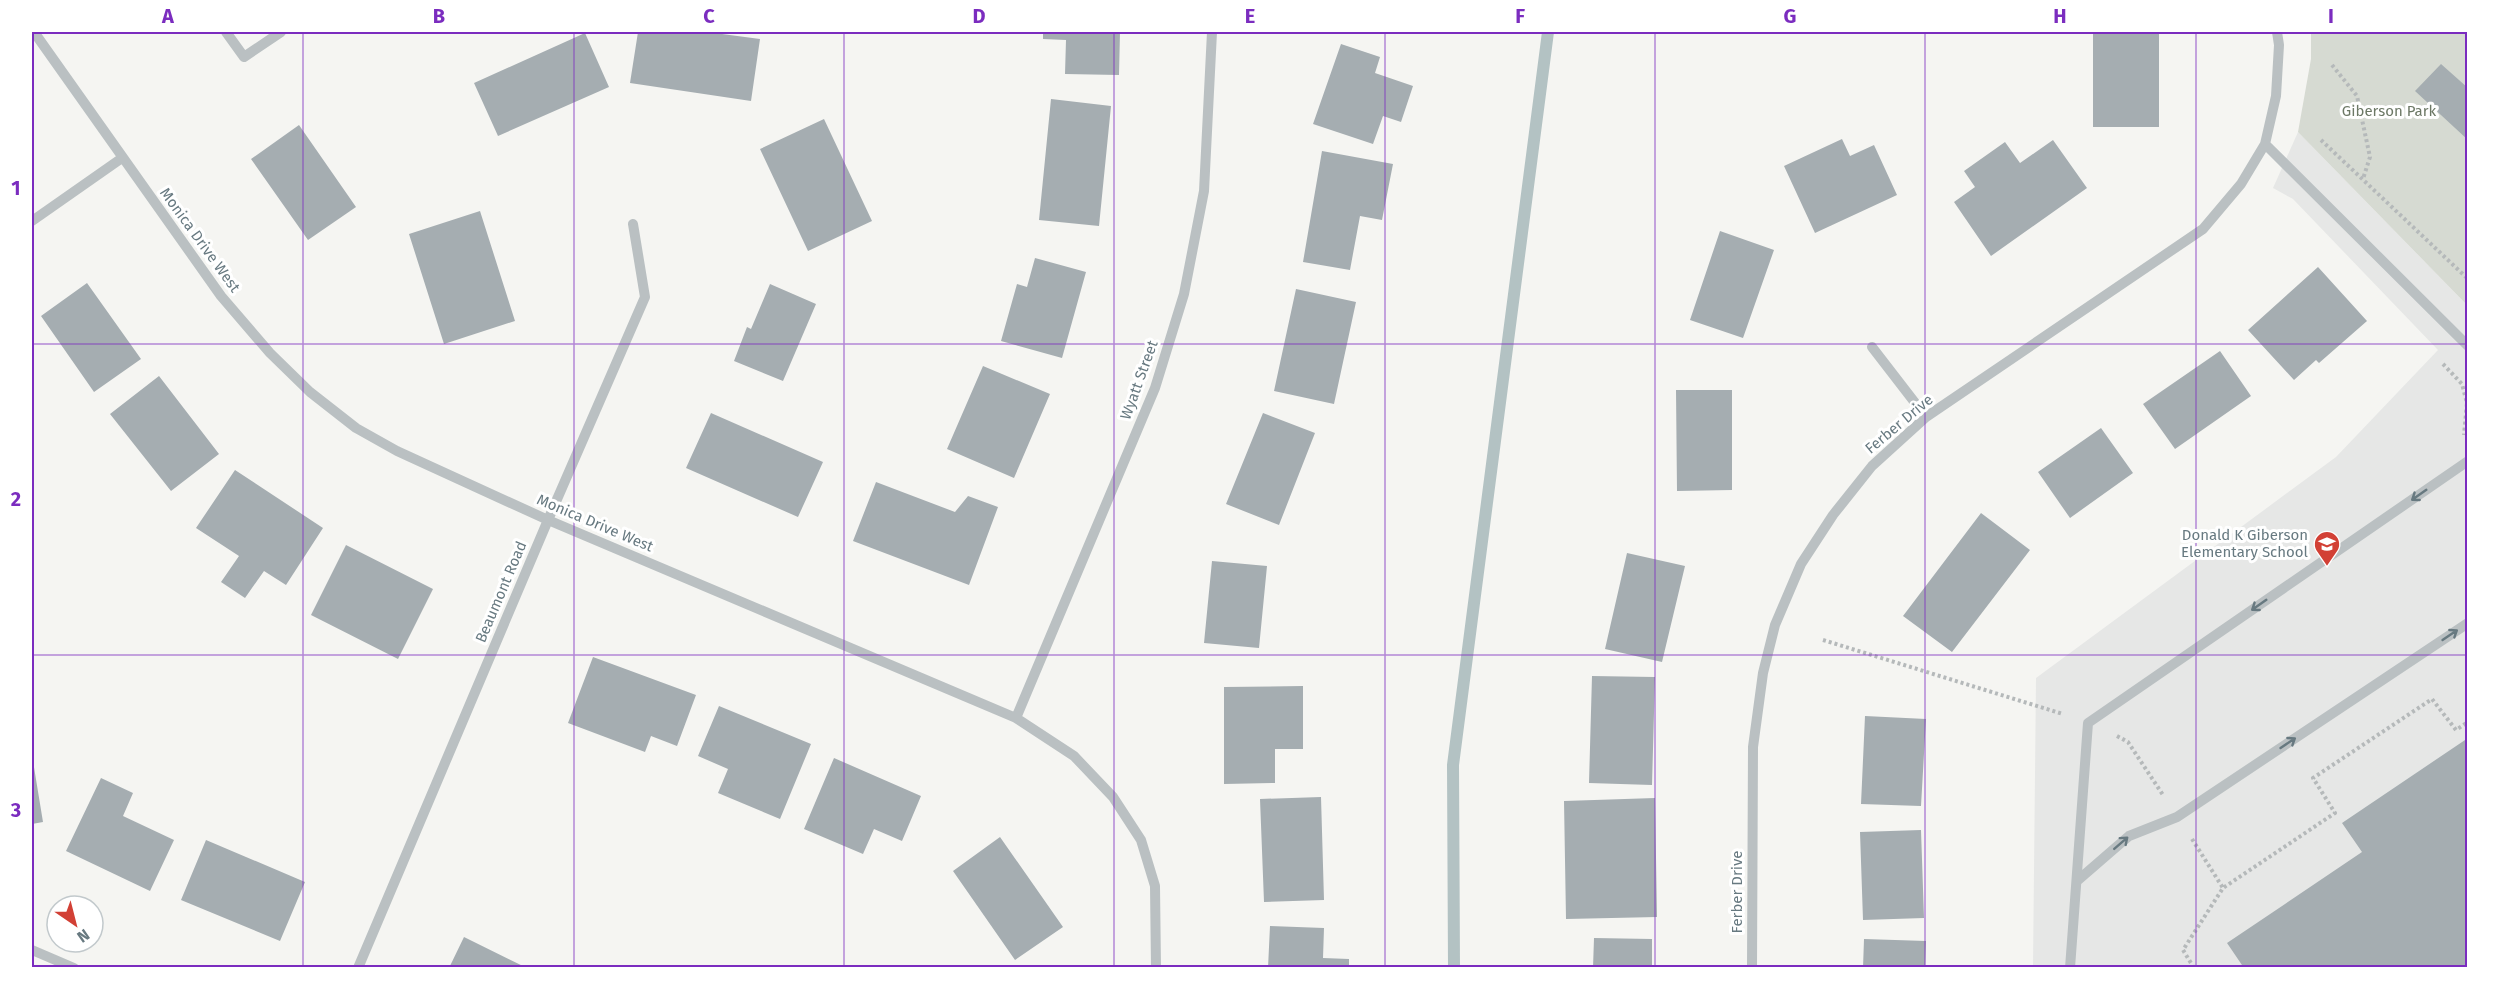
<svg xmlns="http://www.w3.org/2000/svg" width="2499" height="999" viewBox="0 0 2499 999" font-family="'Fira Sans',sans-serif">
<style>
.built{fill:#e6e7e6}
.green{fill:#d6dad2}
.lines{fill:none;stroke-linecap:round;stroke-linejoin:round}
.stream{stroke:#b3c2c3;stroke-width:12}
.building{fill:#a5adb1}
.path{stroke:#b5b9ba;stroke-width:4;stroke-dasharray:3 3;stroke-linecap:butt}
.minor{stroke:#bac0c2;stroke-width:10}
.oneway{stroke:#677980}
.grid{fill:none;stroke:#7b2cbf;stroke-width:1.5;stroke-opacity:0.55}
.labels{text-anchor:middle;stroke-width:6;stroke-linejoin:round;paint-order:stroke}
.park-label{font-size:15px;fill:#6c7865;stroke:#fff}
.street-label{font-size:15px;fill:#677980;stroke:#fff}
.poi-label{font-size:15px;fill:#677980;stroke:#fff;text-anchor:end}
.neatline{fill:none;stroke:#7b2cbf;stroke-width:2}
.grid-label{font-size:20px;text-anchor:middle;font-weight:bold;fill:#7b2cbf}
</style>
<rect width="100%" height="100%" fill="#f5f5f2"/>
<path class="built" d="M2298 132 2467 305V967L2033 968 2036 678 2336 457 2438 350 2293 199 2273 188Z"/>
<path class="green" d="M2311 32H2467V305L2298 132 2311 59Z"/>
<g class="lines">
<path class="stream" d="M1454 968 1453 765 1548 32"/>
</g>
<path class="building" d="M638 32H707L760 39 751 101 630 83Z
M1043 32H1120L1119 75 1065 74 1066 40 1043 39Z
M2093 32H2159V127H2093Z
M585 33 609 87 498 136 474 83Z
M1341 44 1380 57 1375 73 1413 86 1401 122 1383 116 1373 144 1313 124Z
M2441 64 2468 88V140L2415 91Z
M1051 99 1111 106 1099 226 1039 220Z
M824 119 872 221 808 251 760 149Z
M299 125 356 207 308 240 251 159Z
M1842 139 1850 156 1874 145 1897 195 1815 233 1784 166Z
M2053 140 2087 188 1991 256 1954 202 1975 187 1964 171 2005 142 2020 163Z
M1322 151 1393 164 1382 220 1360 216 1350 270 1303 262Z
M480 211 515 321 444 344 409 234Z
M1720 231 1774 250 1743 338 1690 320Z
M1035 258 1086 272 1062 358 1001 341 1017 284 1027 287Z
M2318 267 2367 321 2319 363 2316 360 2294 380 2248 330Z
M87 283 141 359 94 392 41 316Z
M770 284 816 304 783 381 734 361 747 327 751 329Z
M1296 289 1356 302 1334 404 1274 391Z
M2220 351 2251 396 2175 449 2143 404Z
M983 366 1050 394 1014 478 947 449Z
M159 376 219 454 171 491 110 414Z
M1676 390H1732V490L1677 491Z
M711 413 823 462 798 517 686 468Z
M1263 413 1315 433 1279 525 1226 504Z
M2101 428 2133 473 2070 518 2038 472Z
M235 470 323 528 286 585 264 571 245 598 221 582 239 556 196 528Z
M876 482 955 512 968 496 998 507 969 585 853 541Z
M1981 513 2030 550 1952 652 1903 616Z
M346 545 433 589 398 659 311 615Z
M1627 553 1685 566 1662 662 1605 649Z
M1212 561 1267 566 1259 648 1204 643Z
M593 657 696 695 677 746 651 736 645 752 568 723Z
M1592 676 1655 677 1652 785 1589 783Z
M1303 686V749H1275V783L1224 784V687Z
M719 706 811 744 780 819 718 793 728 769 698 756Z
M1865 716 1926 719 1921 806 1861 804Z
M2468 738V968H2244L2227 943 2362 852 2342 823Z
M32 755 43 822 32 824Z
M834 758 921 796 902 841 874 829 863 854 804 829Z
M101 778 133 793 123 816 174 840 150 891 66 851Z
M1321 797 1324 900 1264 902 1260 799Z
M1655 798 1657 917 1566 919 1564 801Z
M1921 830 1924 918 1863 920 1860 832Z
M1000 837 1063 927 1015 960 953 871Z
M206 840 305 882 280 941 181 900Z
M1270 926 1324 928 1323 958 1349 959V968H1268Z
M464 937 527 968H449Z
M1594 938 1652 939V968H1593Z
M1864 939 1926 941 1925 968H1863Z"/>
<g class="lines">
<path class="path" d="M2332 65 2357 96 2370 157 2363 179
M2321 140 2468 279
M2443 364 2462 384 2467 403 2464 435
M1823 640 2063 714
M2117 736 2128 742 2163 795
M2192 839 2223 888
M2194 968 2183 950 2223 888 2335 813 2313 778 2432 699 2456 730 2468 722"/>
<path class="minor" d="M34 32 221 296 270 353 310 392 356 428 397 451 548 520 1016 718 1074 756 1113 797 1141 840 1155 886 1156 968
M226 32 244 57 281 32
M2265 144 2468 346
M32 221 122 158
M1872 347 1926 417
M1016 718 1155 388 1184 294 1204 191 1212 32
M2077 881 2129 836 2177 817 2468 623
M32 950 74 968
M358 968 548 520 645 297 633 224
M1752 968 1753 747 1763 673 1775 625 1801 564 1833 515 1872 466 1926 417 2203 229 2241 184 2265 144 2276 96 2279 45 2277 32
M2070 968 2088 723 2468 461"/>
</g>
<defs><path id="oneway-shaft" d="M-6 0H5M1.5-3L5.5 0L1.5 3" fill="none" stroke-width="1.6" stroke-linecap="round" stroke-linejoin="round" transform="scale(1.5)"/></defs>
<g class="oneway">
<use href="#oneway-shaft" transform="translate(2419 495) rotate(145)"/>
<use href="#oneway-shaft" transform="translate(2259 605) rotate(145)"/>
<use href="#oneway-shaft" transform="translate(2450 635) rotate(-34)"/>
<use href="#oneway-shaft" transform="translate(2288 743) rotate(-34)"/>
<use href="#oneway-shaft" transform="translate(2121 843) rotate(-41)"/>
</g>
<path class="grid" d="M303 32V968M574 32V968M844 32V968M1114 32V968M1385 32V968M1655 32V968M1925 32V968M2196 32V968M32 344H2468M32 655H2468"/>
<defs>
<g id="school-pin" transform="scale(1.35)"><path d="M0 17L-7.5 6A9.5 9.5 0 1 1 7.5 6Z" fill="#d24035" stroke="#fff"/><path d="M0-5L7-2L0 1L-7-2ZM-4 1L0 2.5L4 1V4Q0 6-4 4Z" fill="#fff"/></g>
</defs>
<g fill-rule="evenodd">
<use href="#school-pin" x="2327" y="544"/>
</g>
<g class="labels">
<g class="park-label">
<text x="2389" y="116">Giberson Park</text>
</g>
<g class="street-label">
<text transform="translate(200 240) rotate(54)" y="5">Monica Drive West</text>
<text transform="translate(1139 380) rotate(-70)" y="5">Wyatt Street</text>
<text transform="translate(1899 424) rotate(-40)" y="5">Ferber Drive</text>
<text transform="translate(595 523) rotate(23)" y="5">Monica Drive West</text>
<text transform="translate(501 592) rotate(-67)" y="5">Beaumont Road</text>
<text transform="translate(1737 892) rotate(-90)" y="5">Ferber Drive</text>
</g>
<g class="poi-label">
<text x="2308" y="540">Donald K Giberson<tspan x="2308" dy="17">Elementary School</tspan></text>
</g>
</g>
<rect width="2499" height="999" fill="none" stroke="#ffffff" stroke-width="66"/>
<g transform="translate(75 924) rotate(145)"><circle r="28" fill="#ffffff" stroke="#c2c9cc" stroke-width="1.5"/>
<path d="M0-4.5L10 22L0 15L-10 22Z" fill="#d24035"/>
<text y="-9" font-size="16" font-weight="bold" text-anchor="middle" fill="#677980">N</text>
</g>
<rect x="33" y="33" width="2433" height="933" class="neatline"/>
<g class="grid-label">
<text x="168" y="23">A</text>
<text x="439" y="23">B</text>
<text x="709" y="23">C</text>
<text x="979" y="23">D</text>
<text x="1250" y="23">E</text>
<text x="1520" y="23">F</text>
<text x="1790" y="23">G</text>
<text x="2060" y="23">H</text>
<text x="2331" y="23">I</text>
<text x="16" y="195">1</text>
<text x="16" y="506">2</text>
<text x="16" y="817">3</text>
</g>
</svg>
